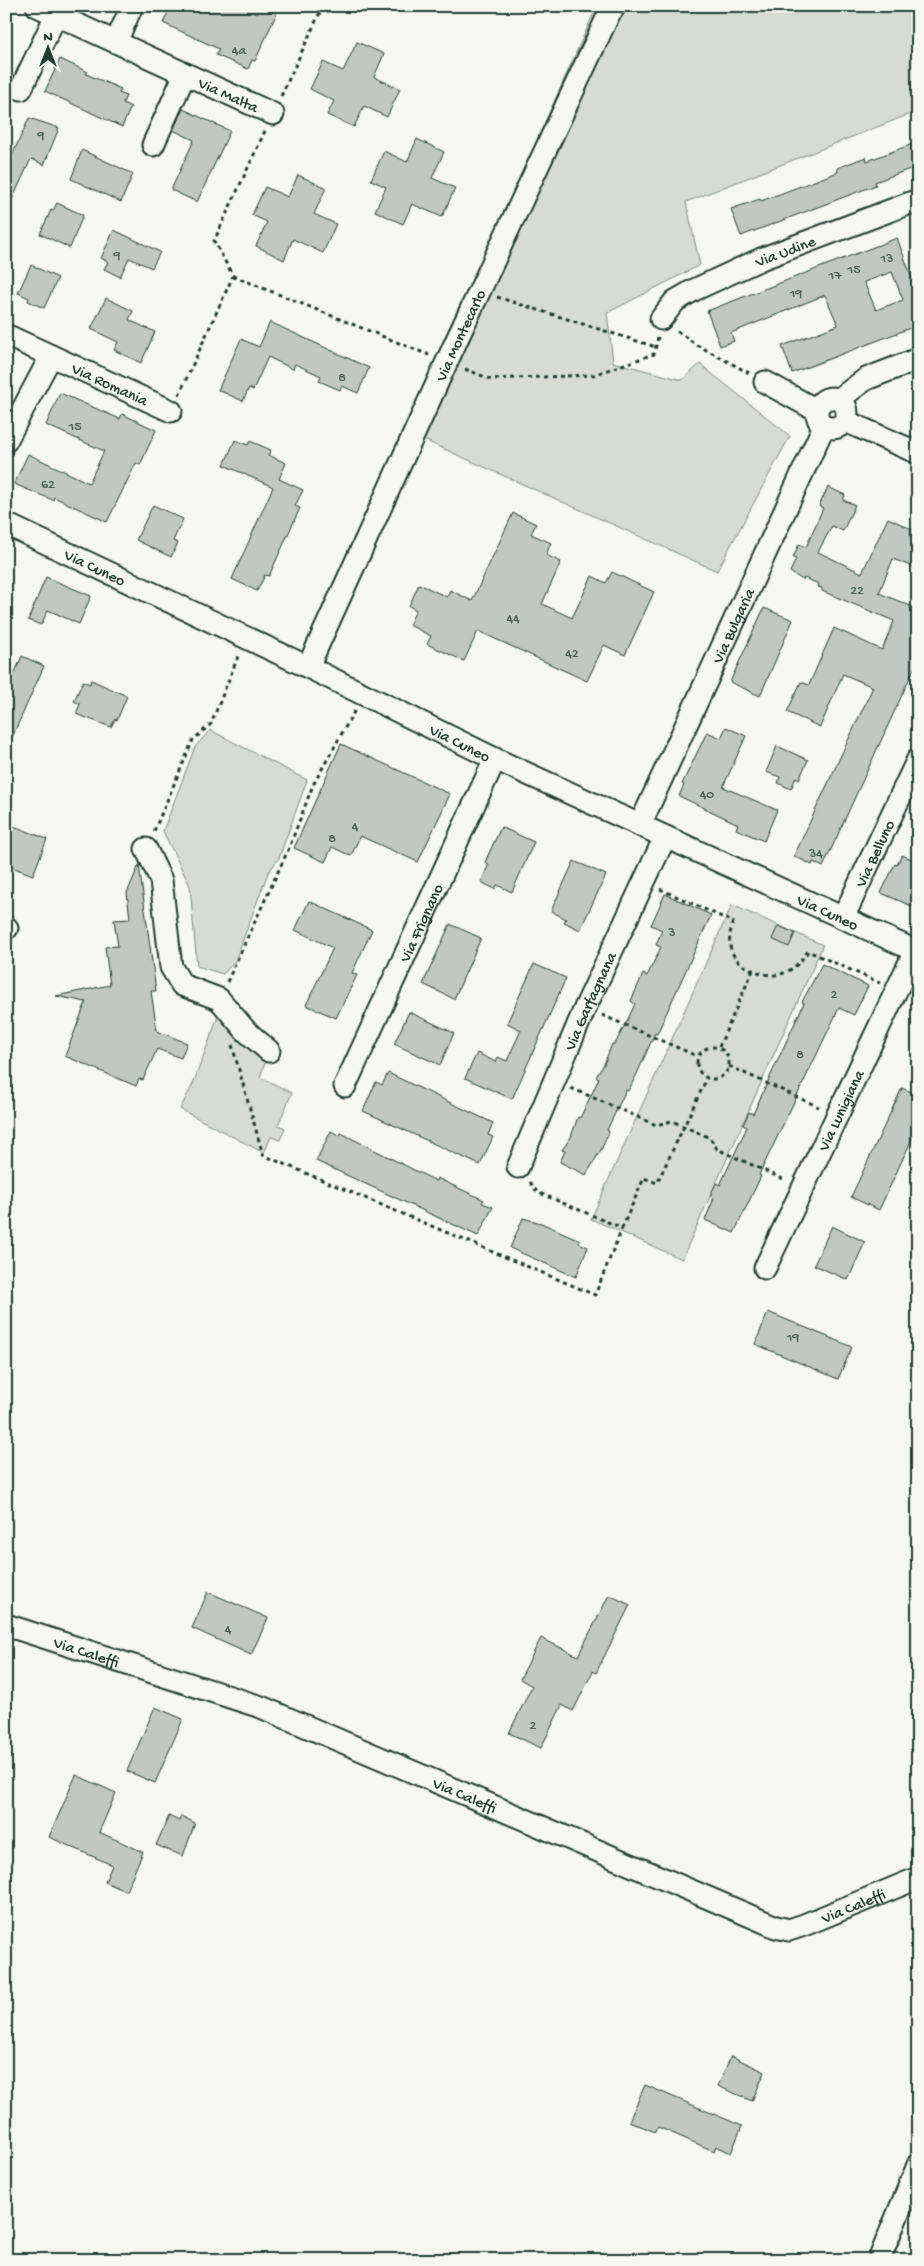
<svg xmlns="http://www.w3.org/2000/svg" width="924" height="2266" viewBox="0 0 924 2266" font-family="'Gochi Hand',sans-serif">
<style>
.green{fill:#d6dbd6;stroke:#7a8c85}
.building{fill:#c1c8c3;stroke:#1f3d34;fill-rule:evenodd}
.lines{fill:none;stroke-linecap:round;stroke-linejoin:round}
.minor-casing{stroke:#1f3d34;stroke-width:25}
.path{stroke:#1f3d34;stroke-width:3;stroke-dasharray:4 4;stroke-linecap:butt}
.minor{stroke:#f6f6f2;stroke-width:21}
.labels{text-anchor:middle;stroke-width:4.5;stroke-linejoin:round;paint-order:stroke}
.number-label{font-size:14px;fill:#486058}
.street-label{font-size:16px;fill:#1f3d34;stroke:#f6f6f2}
</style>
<rect width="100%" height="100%" fill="#f6f6f2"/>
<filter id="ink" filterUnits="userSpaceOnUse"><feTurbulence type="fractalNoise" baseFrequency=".02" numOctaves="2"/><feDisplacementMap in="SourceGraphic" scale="10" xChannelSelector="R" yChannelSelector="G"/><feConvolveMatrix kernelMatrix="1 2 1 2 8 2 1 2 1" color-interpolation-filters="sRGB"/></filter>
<g filter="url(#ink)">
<path class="green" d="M597 6H918V111L686 202 700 265 607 313 613 362 682 380 700 364 790 436 717 571 406 432Z
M210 730 307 780 279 858 268 873 235 961 223 974 197 966 190 886 163 831 195 747Z
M732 905 823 945 682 1259 591 1219Z
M223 1003 266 1060 260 1077 292 1093 278 1125 285 1128 280 1140 271 1137 264 1153 180 1109 193 1084Z"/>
<path class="building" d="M171 6H280L255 61 252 60 248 69 216 55 219 49 163 23Z
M357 42 384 54 374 77 400 89 387 117 364 106 354 127 327 115 334 101 310 89 323 62 343 71Z
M60 59 88 72 86 74 121 89 119 93 126 96 123 103 131 107 122 127 45 91Z
M183 109 230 131 197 202 171 190 194 140 173 130Z
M29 118 59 128 44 165 32 159 30 161 6 213V169Z
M417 139 444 152 432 178 455 188 442 217 412 204 403 224 375 211 386 187 371 180 384 151 407 162Z
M918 142V166L875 182 876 185 741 236 731 209 760 199 761 201 838 172 837 168 866 157 867 161Z
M82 150 133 174 121 202 71 179Z
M298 175 326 188 314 214 336 224 323 253 293 239 284 260 256 246 267 222 252 215 265 187 288 197Z
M57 203 83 215 70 248 40 234 51 210 53 211Z
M114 230 160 252 152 268 129 258 120 277 104 269 108 262 101 258Z
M897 238 913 281 918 279V336L913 327 792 373 782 346 838 325 825 295 731 333 734 341 720 346 707 311ZM892 272 903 300 876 310 864 282Z
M31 265 58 278 44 308 28 301 29 298 18 293Z
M106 298 133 311 129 320 155 332 141 363 114 350 118 342 91 329Z
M270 322 369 368 358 393 342 386 340 390 319 381 321 376 295 364 293 369 268 357 253 390 249 388 243 401 218 390 241 339 259 347Z
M60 393 120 419 122 414 156 430 140 465 136 463 107 522 54 497 53 500 14 484 28 454 89 483 104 451 46 425Z
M235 440 248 445 250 441 271 450 268 455 286 463 279 479 303 490 295 506 300 508 269 576 265 575 257 591 232 579 273 487 224 465Z
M828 487 845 495 843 500 855 505 843 531 832 526 818 552 862 573 888 518 918 532V569L893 559 879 593 918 609V660L823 867 813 862 812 865 794 856 873 687 843 674 820 727 787 712 801 682 809 685 834 628 882 650 894 621 822 591V588L818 587 819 584 804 578 803 580 790 572 796 559 793 558 799 544 806 547 823 508 819 506Z
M153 505 183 519 173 541 178 543 171 557 136 540Z
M513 513 536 524 531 534 551 543 546 555 561 562 542 604 572 618 592 576 606 583 612 572 654 592 625 655 604 645 587 681 478 631 464 661 427 644 431 636 409 625 416 610 409 606 419 584 447 597 450 590 472 601Z
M46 577 91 596 79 624 48 610 41 625 28 620Z
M764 608 793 620 760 696 730 682Z
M22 656 44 666 6 751V693Z
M91 680 127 696 117 720 115 719 111 727 76 714 80 704 74 701 83 681 90 684Z
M726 727 746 736 723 787 777 810 764 841 736 829 738 824 679 796 684 785 682 784 707 732 721 738Z
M341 744 450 794 418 862 360 836 351 856 332 847 325 862 294 848Z
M777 746 808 760 799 779 796 777 791 789 778 783 780 777 766 772Z
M6 823 47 839 33 875 6 865Z
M501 827 534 842 512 892 497 885 495 889 481 882 489 864 485 862Z
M902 855 918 862V898L914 907 881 893 895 864 897 865Z
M574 861 606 875 580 930 564 922 566 919 551 911Z
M139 865 156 991H151L157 1031 187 1043 181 1058 157 1049 143 1080 139 1079 136 1086 65 1056 86 1002 56 996 110 985 105 947 118 946 114 920 130 919 127 893Z
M665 894 711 915 657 1034 655 1033 636 1076 628 1091 626 1090 607 1130 609 1131 602 1148 586 1175 560 1162 565 1151 562 1150 571 1137 578 1117 580 1118 594 1089 599 1078 596 1077 604 1064 612 1044H615L628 1019 635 1004 631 1001 643 974 647 976 661 947 656 945 662 930 651 925Z
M309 901 372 930 352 973 357 975 336 1018 306 1005 333 948 295 930Z
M450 924 481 938 454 999 423 984Z
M778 926 795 933 789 947 772 939Z
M534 964 566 978 512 1099 465 1078 477 1053 496 1062 498 1057 507 1061 521 1030 507 1023Z
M822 964 868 986 854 1015 839 1008 759 1175 761 1176 734 1233 705 1220 714 1198 710 1196 716 1183 720 1185 747 1127 743 1125 749 1112 753 1114 804 1003 802 1002Z
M409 1012 454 1033 440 1065 394 1044Z
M388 1073 493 1123 488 1135 493 1137 480 1165 363 1111 376 1082 382 1085Z
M902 1088 918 1095V1126L879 1210 851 1197Z
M331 1131 340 1136 341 1133 412 1169 436 1181 437 1178 484 1200 482 1203 493 1207 478 1236 316 1161Z
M523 1218 541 1223 580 1240 579 1243 588 1247 576 1277 510 1248Z
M832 1226 865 1242 848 1280 814 1265Z
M768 1312 852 1347 838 1379 755 1344Z
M208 1592 268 1618 251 1655 192 1628Z
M609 1595 630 1605 596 1673 593 1671 573 1711 562 1705 541 1748 509 1733 532 1686 520 1679 541 1638 578 1656Z
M155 1707 183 1719 155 1783 127 1771Z
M76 1775 116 1793 99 1832 143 1852 126 1891 105 1882 112 1865 49 1837Z
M169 1816 179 1821 181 1816 195 1823 183 1856 156 1845Z
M731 2056 765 2072 752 2101 718 2086Z
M645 2085 742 2126 731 2153 716 2146 714 2151 658 2127 655 2132 629 2121Z"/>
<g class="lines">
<g class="minor-casing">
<g id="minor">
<path id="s1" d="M37 6 273 114"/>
<path d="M116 42 132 6"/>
<path d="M21 89 56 15"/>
<path d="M153 145 185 74"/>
<path id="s2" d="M661 319 675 301 694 290 761 259 918 200"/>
<path id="s3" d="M6 335 171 411"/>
<path d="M765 382 807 405 817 408"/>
<circle cx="832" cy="413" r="15"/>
<path d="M839 399 866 379 918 359"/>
<path d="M845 421 918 453"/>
<path d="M6 441 51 356"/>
<path id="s4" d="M6 524 308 667 495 759 918 952"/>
<path id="s5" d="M308 667 459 335 609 14 615 6"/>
<path id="s6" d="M640 825 824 426"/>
<path d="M146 849 161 880 171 967 182 985 219 999 246 1031 269 1051"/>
<path id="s7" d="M843 918 918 759"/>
<path d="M6 927 7 928"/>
<path id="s8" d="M345 1086 495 759"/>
<path id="s9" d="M518 1167 585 1008 665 837"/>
<path id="s10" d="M765 1268 915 951"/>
<path id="s11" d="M6 1625 261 1707 776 1927 789 1930 804 1925 918 1878"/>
<path d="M879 2260 918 2165"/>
</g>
</g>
<path class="path" d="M281 96 323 6
M233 276 429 355
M497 297 656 347
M677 331 697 345 749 373
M465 369 490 379 593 375 654 354 658 337
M179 395 233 276 214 241 265 131
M154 831 193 740 211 724 239 654
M660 889 733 922C725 946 731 962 755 971 764 975 776 977 786 972 795 968 802 960 808 951L880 983
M227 982 289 848 313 785 355 710
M602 1015 697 1056
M232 1045 263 1155 595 1295 622 1228
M697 1063a16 16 0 1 1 32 0a16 16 0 1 1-32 0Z
M719 1047 753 970
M729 1066 819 1107
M571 1088 656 1125 672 1121 710 1138 717 1149 785 1180
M530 1182 537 1192 622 1228 644 1178 657 1183 707 1078"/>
<use href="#minor" class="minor"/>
</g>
</g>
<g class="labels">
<g class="number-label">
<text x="239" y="54">4a</text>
<text x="41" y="139">9</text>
<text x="117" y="259">9</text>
<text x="887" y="262">13</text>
<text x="854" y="273">15</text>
<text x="835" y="279">17</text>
<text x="796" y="297">19</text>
<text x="342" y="381">8</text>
<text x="75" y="430">15</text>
<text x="48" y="488">62</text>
<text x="857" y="594">22</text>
<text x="513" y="622">44</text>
<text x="572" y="657">42</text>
<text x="707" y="798">40</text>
<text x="355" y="830">4</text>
<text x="332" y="842">8</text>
<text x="816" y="857">34</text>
<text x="672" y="936">3</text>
<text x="834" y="998">2</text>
<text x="800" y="1058">8</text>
<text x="793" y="1341">19</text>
<text x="228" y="1633">4</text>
<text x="533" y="1729">2</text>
</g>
<g class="street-label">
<text dy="6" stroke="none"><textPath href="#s1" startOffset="211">Via Malta</textPath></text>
<text dy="6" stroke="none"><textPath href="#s2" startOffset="144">Via Udine</textPath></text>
<text dy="6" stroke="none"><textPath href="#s5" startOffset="365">Via Montecarlo</textPath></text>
<text dy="6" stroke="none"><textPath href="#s3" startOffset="115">Via Romania</textPath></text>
<text dy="6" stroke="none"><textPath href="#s4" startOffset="99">Via Cuneo</textPath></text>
<text dy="6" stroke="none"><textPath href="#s6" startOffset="220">Via Bulgaria</textPath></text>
<text dy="6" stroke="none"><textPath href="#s4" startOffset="504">Via Cuneo</textPath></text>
<text dy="6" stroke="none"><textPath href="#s7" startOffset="72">Via Belluno</textPath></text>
<text dy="6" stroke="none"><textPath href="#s4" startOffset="909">Via Cuneo</textPath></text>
<text dy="6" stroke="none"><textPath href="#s8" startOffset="180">Via Frignano</textPath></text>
<text dy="6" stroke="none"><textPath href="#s9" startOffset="181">Via Garfagnana</textPath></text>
<text dy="6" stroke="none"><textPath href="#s10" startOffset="175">Via Lunigiana</textPath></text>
<text dy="6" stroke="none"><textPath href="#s11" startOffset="85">Via Caleffi</textPath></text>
<text dy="6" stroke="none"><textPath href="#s11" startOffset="490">Via Caleffi</textPath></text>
<text dy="6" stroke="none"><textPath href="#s11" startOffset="910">Via Caleffi</textPath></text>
</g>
</g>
<rect width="924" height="2266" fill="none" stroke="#f6f6f2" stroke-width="25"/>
<rect x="12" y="12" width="899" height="2241" fill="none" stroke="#1f3d34" stroke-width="2" filter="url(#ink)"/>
<g transform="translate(48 48)" stroke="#f6f6f2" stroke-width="4" paint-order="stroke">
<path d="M0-4L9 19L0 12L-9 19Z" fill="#1f3d34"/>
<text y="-8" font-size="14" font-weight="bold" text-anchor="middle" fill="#1f3d34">N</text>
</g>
</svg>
